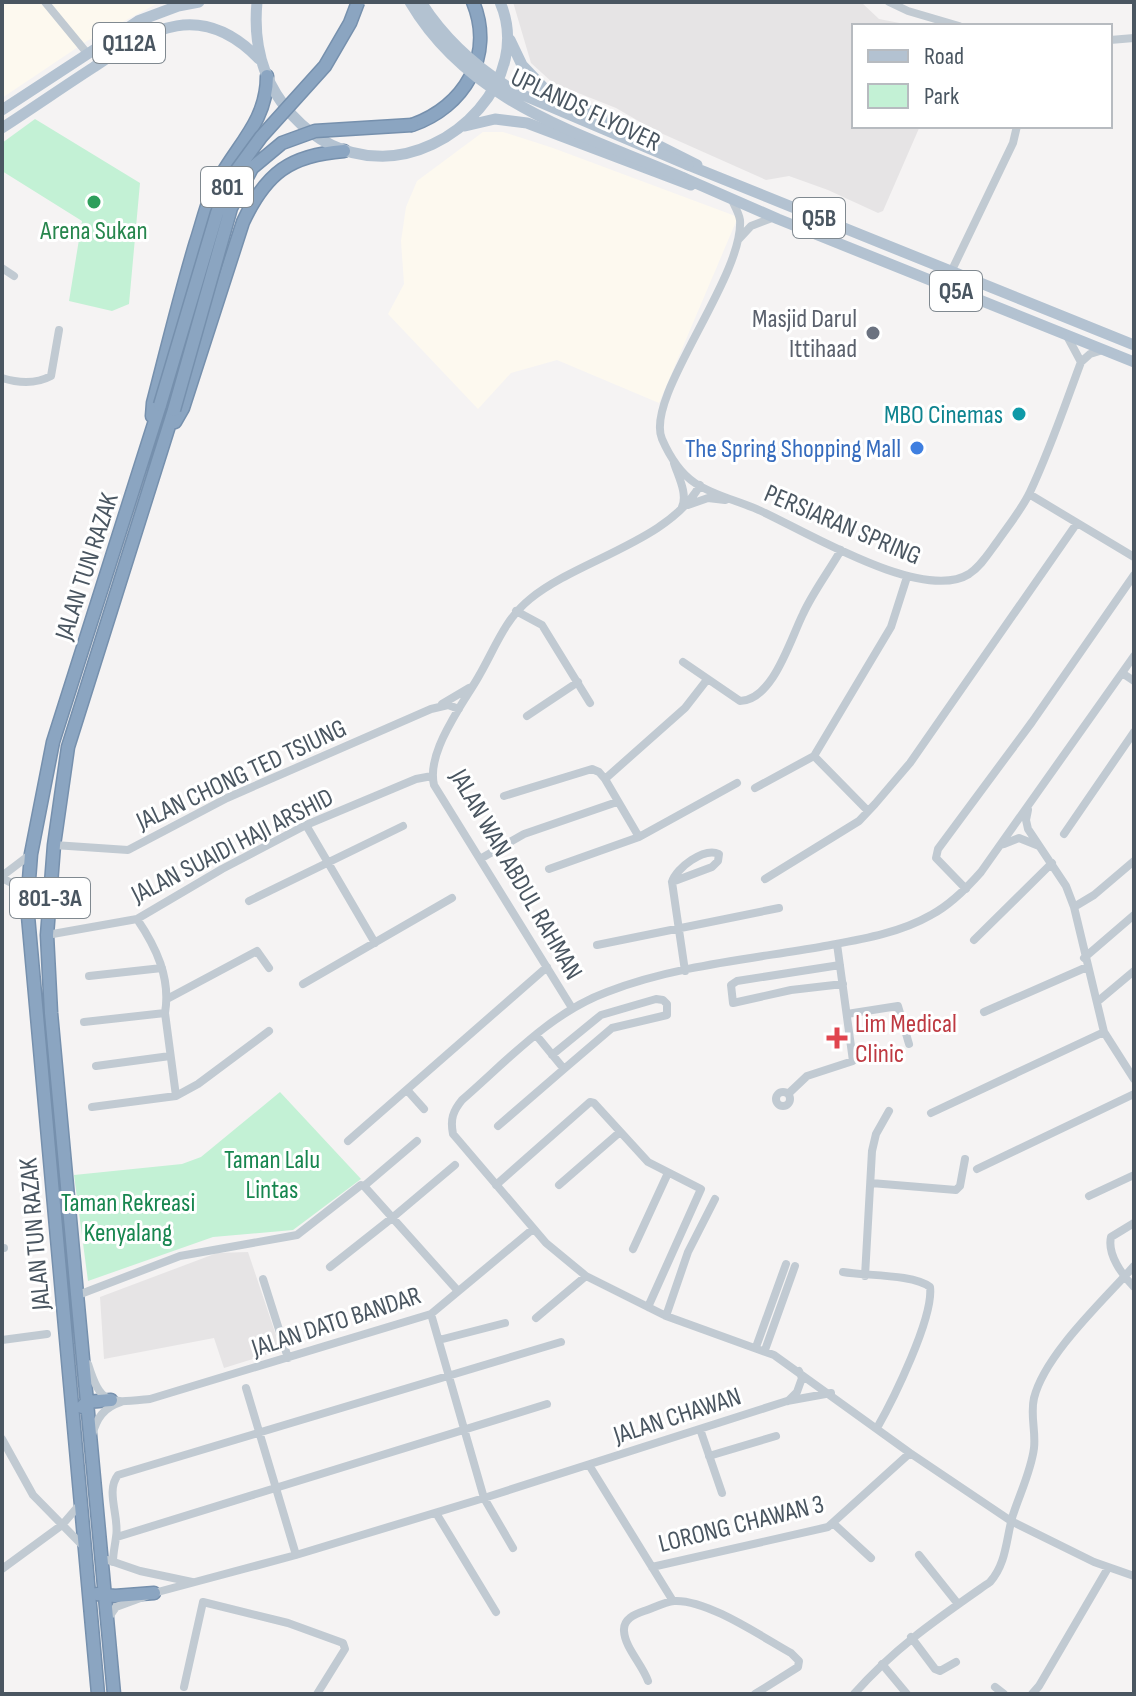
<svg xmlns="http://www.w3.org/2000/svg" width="1136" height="1696" viewBox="0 0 1136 1696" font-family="'Sofia Sans Condensed',sans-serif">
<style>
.commercial{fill:#fdf9ef}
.education{fill:#e6e4e5}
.green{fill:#c3f1d5}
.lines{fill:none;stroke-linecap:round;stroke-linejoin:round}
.highway-casing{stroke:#7690ad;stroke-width:15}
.minor{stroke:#c1cad2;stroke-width:8}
.major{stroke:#b3c2d1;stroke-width:11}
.highway{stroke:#8ba5c1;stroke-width:12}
.highway-bridge-casing{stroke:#7690ad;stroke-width:15;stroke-linecap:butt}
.major-bridge{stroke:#b3c2d1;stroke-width:11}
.highway-bridge{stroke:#8ba5c1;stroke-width:12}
.leisure-dot{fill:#2e9e5b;stroke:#fff;stroke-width:3}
.worship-dot{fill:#6b7280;stroke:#fff;stroke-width:3}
.culture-dot{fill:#0f9aa8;stroke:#fff;stroke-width:3}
.shop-dot{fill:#3f7fe0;stroke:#fff;stroke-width:3}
.health-dot{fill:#e0444e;stroke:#fff;stroke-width:3}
.labels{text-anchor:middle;stroke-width:6;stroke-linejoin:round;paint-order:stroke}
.shield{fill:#fff;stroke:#808990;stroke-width:2}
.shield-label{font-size:24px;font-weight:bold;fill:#4a5661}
.street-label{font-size:26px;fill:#4a5661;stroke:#fff}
.leisure-label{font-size:26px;fill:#27864d;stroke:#fff}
.worship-label{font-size:26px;fill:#5b616d;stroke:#fff;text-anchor:end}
.culture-label{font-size:26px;fill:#0d838f;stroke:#fff;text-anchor:end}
.shop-label{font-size:26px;fill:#366cbe;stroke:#fff;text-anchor:end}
.health-label{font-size:26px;fill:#be3a42;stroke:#fff;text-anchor:start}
.park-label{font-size:26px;fill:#17864f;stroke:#fff}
</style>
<rect width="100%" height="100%" fill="#f5f3f3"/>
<path class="commercial" d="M2 2H160L87 41 2 98Z
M483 132H503L553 148 738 217 659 403 557 360 511 373 478 409 388 314 404 284 401 241 406 207 417 181Z"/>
<path class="education" d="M513 2H861L879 19 915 26H854V126H920L883 211 878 213 828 190 789 176 766 180 654 130 616 108 553 83 531 63Z
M248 1252 281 1350 224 1368 214 1338 104 1359 100 1297 217 1253Z"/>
<path class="green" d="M35 119 140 183 129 304 112 311 69 301 82 221 2 171V143Z
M280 1092 361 1179 293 1230 213 1237 88 1281 74 1175 182 1164 201 1157Z"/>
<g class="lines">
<g class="highway-casing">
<path id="highway" d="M412 125C464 107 495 56 473 2
M152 416 153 403C167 349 180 295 196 242 201 227 205 210 211 195 229 151 267 127 267 76
M175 422 183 408 243 222C266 173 290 155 344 151
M82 1407 87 1402 111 1400
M97 1594 115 1596 154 1593
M98 1694 27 905 31 854 53 742 160 405
M114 1694 51 1013 47 935 54 845 68 747 174 410"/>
</g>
<path class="minor" d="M45 2 87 53
M889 2 908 11 959 26
M1110 40 1134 38
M731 198C734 205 739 213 740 220 744 277 644 397 662 439 669 455 680 473 695 483 714 496 740 501 761 511 807 532 923 603 969 574 981 566 988 554 997 542 1008 526 1022 509 1030 492 1050 450 1065 405 1081 362L1090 354 1103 350
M738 240 751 226 772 218
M2 268 14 276
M951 272 1013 143 1017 126
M1067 336 1081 362
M2 378C18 383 36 384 51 376L59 330
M674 463C678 476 688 494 682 507
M1029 494 1134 557
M688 505 708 498 725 500
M516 611 542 625 590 703
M1134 656 981 872C966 889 950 905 931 915 898 934 857 940 820 947 750 959 674 966 607 992 550 1013 507 1061 462 1100 453 1111 450 1119 453 1134L546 1243 586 1276 666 1316 774 1355 910 1453 1011 1521 1094 1562 1134 1576
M683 662 740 701C773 700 790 640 803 614 813 592 829 571 841 550
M1122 673 1134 681
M442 704 469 688
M527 716 578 682
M605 779 685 708 706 681
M755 788 814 756
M504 796 592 769 599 772 605 779 639 837
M1028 810 1026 820 1028 829 1066 886 1074 907 1104 1032 1134 1079
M868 811 814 756 891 627 907 577
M306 825 375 943
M1064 834 1134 732
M1004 844 1019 838 1039 846
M54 845 128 850 227 798 431 709 448 705 459 709
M480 859 524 834 617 802
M549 869 639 837 737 783
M2 876 31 854
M2 878 19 887 26 900
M765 879 859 821 875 804 910 763 1077 523
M672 882 712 867 718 861 719 854C704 847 676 868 672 882L685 971
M966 889 936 858 938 849 1032 722 1134 575
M249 901 403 826
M1074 907 1094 895 1134 861
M137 919C156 947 171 978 165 1013L176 1096
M47 935 137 919 222 869 306 825 416 779 432 776
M974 940 1052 863
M597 945 779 908
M1084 958 1134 915
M840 965 737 981 731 985 733 1003 791 990 843 984
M89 976 162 968
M303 984 452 898
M167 999 257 951 269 968
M1097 1002 1134 971
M572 1008 434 785C428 759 448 727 461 705 467 695 474 685 480 674 495 648 505 619 530 599 577 560 670 541 700 485
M984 1012 1087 967
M847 1014 898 1006 909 1044
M84 1022 165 1013
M552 1055 601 1015 656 999 663 1000 667 1004V1015L612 1028 564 1069
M96 1066 170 1056
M407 1090 424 1109
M776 1099a7 7 0 1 1 14 0a7 7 0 1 1-14 0Z
M788 1094 807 1076 853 1061 837 944
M92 1107 176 1096 198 1084 269 1031
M931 1113 1104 1032
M498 1126 564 1069 536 1035
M348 1141 547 967
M977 1169 1134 1094
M871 1183 956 1190 960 1186 965 1159
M496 1185 590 1102 594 1103 648 1162 701 1189 648 1307
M559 1185 620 1132
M364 1186 417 1141
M1089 1196 1134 1175
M1134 1223 1111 1237C1107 1254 1122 1275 1134 1287
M2 1248H4
M633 1249 668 1173
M330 1267 392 1218 455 1165
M843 1272C866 1276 913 1274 930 1287 934 1317 893 1400 877 1428
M865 1276 872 1151 876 1134 889 1111
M263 1279 288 1358
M78 1295 180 1256 297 1235 361 1185 364 1186 458 1291
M431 1314 484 1498 513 1548
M666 1316 688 1252 715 1199
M536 1318 586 1276
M2 1340 47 1334
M439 1340 505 1323
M756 1347 786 1264
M765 1350 795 1266
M88 1364C101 1406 109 1403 150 1399L431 1314 533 1229
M246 1388 296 1555
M788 1401 797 1392 802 1378 799 1371
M700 1429 722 1493
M92 1435C97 1418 103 1408 121 1402
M2 1439 33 1495 85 1548
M709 1456 776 1436
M589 1465 673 1601
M436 1513 496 1612
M834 1524 871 1558
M117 1537 547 1404
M919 1555 958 1604
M108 1560 140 1571 192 1582
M113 1562C113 1553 115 1546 116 1537 120 1518 105 1491 118 1475L561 1342
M652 1567 828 1527 910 1453
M2 1569 62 1525 81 1503
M203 1602 288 1623 343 1643 345 1649 317 1694
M109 1617 116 1607 154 1593 296 1555 484 1498 787 1401 831 1393
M911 1637 935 1669 940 1671 956 1662
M882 1664 907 1694
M648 1681C642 1664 625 1648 624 1631 623 1619 635 1614 644 1611 653 1608 665 1602 674 1601 707 1599 762 1637 791 1653L799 1661 798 1667 755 1694
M184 1687 203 1602
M995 1687 1004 1694
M854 1694C895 1647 940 1617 990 1582 1006 1564 1006 1541 1012 1518 1019 1495 1031 1472 1034 1448 1036 1431 1030 1415 1034 1398 1045 1354 1104 1300 1134 1266
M1032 1694 1039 1686 1108 1568"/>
<path class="major" d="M257 2C253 44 263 83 292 115 314 139 343 155 377 156 452 160 533 78 500 2
M510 40 522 65 544 88 697 165
M2 110 138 21 178 6 199 2
M465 126 495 119 527 123 691 185
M2 128C33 108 63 87 94 67 152 27 202 0 259 59
M688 165 1134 345
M684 178 778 219 1134 362"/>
<use href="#highway" class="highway"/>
<g class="highway-bridge-casing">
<path id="highway-bridge" d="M160 405 217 213 231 178 261 137 325 66 350 23 358 2
M174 410 231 208 252 168 282 143 315 131 412 125"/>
</g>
<path class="major-bridge" d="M410 2C470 104 580 133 684 178
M421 2C445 40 478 69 516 92L688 165"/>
<use href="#highway-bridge" class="highway-bridge"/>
</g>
<circle class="leisure-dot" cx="94" cy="202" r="8"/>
<circle class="worship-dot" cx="873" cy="333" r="8"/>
<circle class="culture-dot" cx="1019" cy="414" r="8"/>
<circle class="shop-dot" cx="917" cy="448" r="8"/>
<path class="health-dot" d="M833 1026h8v8h8v8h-8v8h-8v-8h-8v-8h8z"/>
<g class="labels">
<g class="shield">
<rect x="93" y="23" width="72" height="40" rx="6"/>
<rect x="201" y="167" width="52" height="40" rx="6"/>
<rect x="793" y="198" width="52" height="40" rx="6"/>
<rect x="930" y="271" width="52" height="40" rx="6"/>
<rect x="10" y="878" width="80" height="40" rx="6"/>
</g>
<g class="shield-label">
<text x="129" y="51">Q112A</text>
<text x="227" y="195">801</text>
<text x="819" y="226">Q5B</text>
<text x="956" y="299">Q5A</text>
<text x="50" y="906">801-3A</text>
</g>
<g class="street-label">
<text transform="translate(586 109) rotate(25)" y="9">UPLANDS FLYOVER</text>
<text transform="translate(843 524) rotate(23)" y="9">PERSIARAN SPRING</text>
<text transform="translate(86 566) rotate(-72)" y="9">JALAN TUN RAZAK</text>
<text transform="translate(241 774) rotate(-25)" y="9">JALAN CHONG TED TSIUNG</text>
<text transform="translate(232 845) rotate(-27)" y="9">JALAN SUAIDI HAJI ARSHID</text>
<text transform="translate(517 874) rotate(60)" y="9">JALAN WAN ABDUL RAHMAN</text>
<text transform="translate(34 1234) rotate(-95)" y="9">JALAN TUN RAZAK</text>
<text transform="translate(336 1321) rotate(-18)" y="9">JALAN DATO BANDAR</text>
<text transform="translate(677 1415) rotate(-18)" y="9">JALAN CHAWAN</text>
<text transform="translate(741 1523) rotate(-14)" y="9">LORONG CHAWAN 3</text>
</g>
<g class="leisure-label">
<text x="94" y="239">Arena Sukan</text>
</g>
<g class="worship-label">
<text x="857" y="327">Masjid Darul<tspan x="857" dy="30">Ittihaad</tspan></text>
</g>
<g class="culture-label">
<text x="1003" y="423">MBO Cinemas</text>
</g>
<g class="shop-label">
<text x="901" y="457">The Spring Shopping Mall</text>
</g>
<g class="health-label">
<text x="855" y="1032">Lim Medical<tspan x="855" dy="30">Clinic</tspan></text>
</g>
<g class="park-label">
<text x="272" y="1168">Taman Lalu<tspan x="272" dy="30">Lintas</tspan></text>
<text x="128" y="1211">Taman Rekreasi<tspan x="128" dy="30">Kenyalang</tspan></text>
</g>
</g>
<rect width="1136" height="1696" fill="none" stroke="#4a5661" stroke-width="8"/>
<rect x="852" y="24" width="260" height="104" fill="#ffffff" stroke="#b7bbc0" stroke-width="2"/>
<rect x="868" y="50" width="40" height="12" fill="#b3c2d1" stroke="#b7bbc0" stroke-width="2"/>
<text x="924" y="64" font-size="24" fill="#4a5661">Road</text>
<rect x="868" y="84" width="40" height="24" fill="#c3f1d5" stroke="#b7bbc0" stroke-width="2"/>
<text x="924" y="104" font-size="24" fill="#4a5661">Park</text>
</svg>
